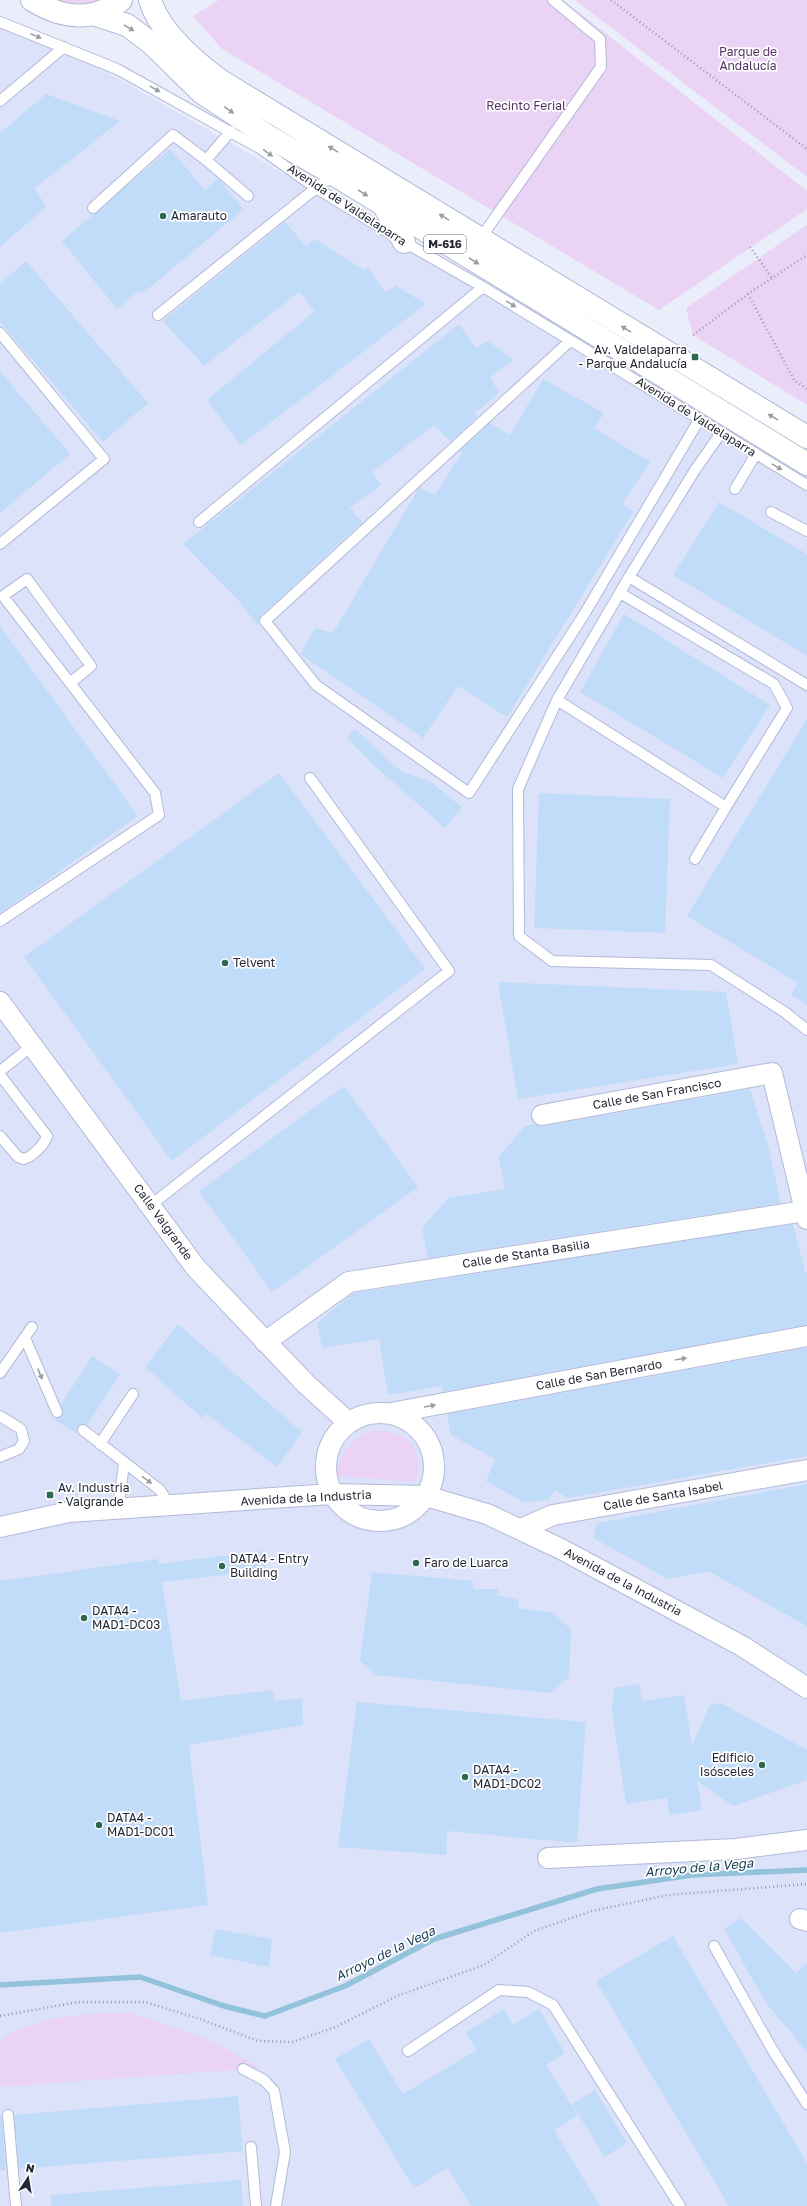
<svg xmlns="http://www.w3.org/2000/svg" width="807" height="2206" viewBox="0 0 807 2206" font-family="'Golos Text',sans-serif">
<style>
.built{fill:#dbe2f9}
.green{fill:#ead3f4}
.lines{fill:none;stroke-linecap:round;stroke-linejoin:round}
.stream{stroke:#92c3db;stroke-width:5.5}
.building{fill:#c1dcf9}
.lane-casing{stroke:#b2bad8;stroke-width:12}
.street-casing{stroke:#b2bad8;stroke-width:22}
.highway-casing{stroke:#b2bad8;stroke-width:24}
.path{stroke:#999ca9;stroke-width:2.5;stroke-dasharray:1 3;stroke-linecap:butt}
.lane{stroke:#fff;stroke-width:10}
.street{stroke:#fff;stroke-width:20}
.highway{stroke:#fff;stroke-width:22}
.oneway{fill:#9d9ea4}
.poi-dot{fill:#2f6851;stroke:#fff;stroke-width:1.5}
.labels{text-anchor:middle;stroke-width:3.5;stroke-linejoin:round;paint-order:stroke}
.shield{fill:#fff;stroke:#666871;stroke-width:1}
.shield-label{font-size:11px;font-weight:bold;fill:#252834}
.park-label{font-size:12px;fill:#553264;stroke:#fff}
.street-label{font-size:12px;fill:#252834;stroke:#fff}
.poi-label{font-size:12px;fill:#252834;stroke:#fff;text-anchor:start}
.water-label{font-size:13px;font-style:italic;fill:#143e4f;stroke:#fff}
</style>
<rect width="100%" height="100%" fill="#eaedfa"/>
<path class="built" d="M0 28 100 68 807 474V2206H0Z"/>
<path class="green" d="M47 0H109L91 7Z
M219 0H563L807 191V209L659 310 222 49 193 16Z
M575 0H807V177Z
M807 225V405L693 335 686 308Z
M370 1431C407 1430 424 1444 416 1482L336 1476C341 1453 349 1441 370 1431Z
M131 2013 209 2040 261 2068 0 2087V2040C38 2014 87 2014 131 2013Z"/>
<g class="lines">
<path class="stream" d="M0 1985 140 1977 224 2006 265 2016 345 1986 434 1939 597 1889 692 1875 807 1870"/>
</g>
<path class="building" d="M46 94 120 121 35 188 46 207 0 247V133Z
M170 149 205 190 218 179 244 209 142 294 139 291 117 309 62 241Z
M285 222 306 246 315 239 364 270 367 267 385 292 396 286 426 304 241 445 207 400 315 311 299 292 204 366 163 321Z
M26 261 148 403 103 442 0 322V284Z
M459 324 476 348 488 341 513 360 490 377 499 393 474 414 478 416 451 442 434 425 372 472 381 485 350 508 362 522 261 616 258 626 238 600 183 544Z
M0 371 70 454 0 513Z
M543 379 604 413 594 428 650 462 622 504 634 511 507 717 458 686 423 738 300 654 315 628 333 633 419 488 435 495 462 453 460 451 490 423 510 435Z
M719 502 807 554V656L673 575Z
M624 614 770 705 723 778 580 692Z
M0 626 138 816 0 913Z
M807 719V1005L791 995 798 983 687 916Z
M355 729 402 772 429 781 462 807 445 828 369 761 371 762 347 738Z
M279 773 425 969 172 1161 24 957Z
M539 793 670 799 665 933 534 928Z
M498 982 726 992 738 1064 518 1099Z
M344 1086 418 1187 272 1292 199 1191Z
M750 1089 768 1146 781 1203 428 1258 422 1228 448 1198 505 1189 499 1157 525 1126 536 1124 544 1126Z
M793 1224 805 1272H807V1325L443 1392 442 1386 388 1395 379 1339 322 1348 317 1323 353 1293Z
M178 1324 302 1432 277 1467 206 1414 202 1418 145 1367Z
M807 1348V1456L568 1498 554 1490 549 1500 524 1502 486 1481 495 1459 451 1435 447 1414Z
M92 1356 120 1374 87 1425 81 1424 78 1426 77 1432 79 1435 52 1418H59L62 1416 61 1405Z
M807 1484V1626L708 1571 668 1579 593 1538 597 1523Z
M262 1551 266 1570 162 1582 181 1701 273 1690 275 1701 302 1698 303 1725 189 1745 208 1905 0 1933V1581L159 1559V1564Z
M372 1572 473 1581V1589H498L497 1595 519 1600 518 1608 553 1613 571 1629 569 1677 550 1693 376 1675 360 1661Z
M639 1684 642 1701 684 1695 692 1746 710 1705 721 1703 807 1750V1780L733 1806 697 1781 702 1810 669 1815 667 1798 626 1804 612 1711 614 1688Z
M357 1702 586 1722 577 1843 447 1831 446 1855 338 1847Z
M741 1918 796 1973 807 1963V2052L766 2003 724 1929Z
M216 1929 272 1939 269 1967 210 1955Z
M673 1936 807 2163V2206H729L596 1981Z
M504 2009 513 2025 539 2009 565 2053 546 2065 578 2115 554 2130 600 2206H471L448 2168 414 2188 335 2059 369 2039 403 2094 477 2050 466 2032Z
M595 2090 627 2143 605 2157 572 2104Z
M238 2096 243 2151 19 2169 14 2115Z
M0 2116H2L6 2170H0Z
M241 2180 243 2206H51V2195Z"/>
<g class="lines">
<g class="lane-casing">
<path id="lane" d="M0 22 117 69 261 149 316 188 404 242 483 287 807 485
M0 101 64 47
M206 160 248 196
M93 208 173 135 206 160 231 131
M480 239 601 67 600 39 553 0
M158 315 316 188 335 175
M0 333 104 459 0 544
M570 341 265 621 316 685 469 793 585 613 699 420
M721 433 695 470 629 577 557 700 518 789 519 936 552 961 711 965 786 1013 807 1030
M735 489 756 454
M771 512 807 531
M199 522 483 287
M629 577 807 685
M620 593 774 684 787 708 726 807
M557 700 726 807 695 859
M0 921 159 815 155 793 3 596 27 579 91 666 70 683
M0 1071 33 1045
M0 1075 47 1136C45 1144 32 1157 24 1159L18 1157 0 1136
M151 1205 449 971 310 778
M25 1338 57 1412
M0 1373 32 1327
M0 1416 21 1429 24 1441 19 1449 0 1457
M83 1430 160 1490 170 1506
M100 1444 133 1394
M118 1510 124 1463
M714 1946 772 2049 807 2104
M408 2051 499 1990 528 1992 553 2005 680 2206
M243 2069 264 2080 274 2091 285 2152 276 2206
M8 2115 16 2206
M251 2147 256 2206"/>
</g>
<g class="street-casing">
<path id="street" d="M0 1002 196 1268 306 1384 349 1423
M542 1115 772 1073 807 1219
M265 1342 349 1282 805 1211
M326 1467a54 54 0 1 1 108 0a54 54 0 1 1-108 0Z
M391 1413 807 1336
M0 1527 69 1512 332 1494 426 1496 487 1514 561 1549 742 1646 807 1688
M521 1529 553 1515 807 1470
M548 1858 736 1849 807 1840
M800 1919 807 1921"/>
</g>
<g class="highway-casing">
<path id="highway" d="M32 0C61 18 93 23 121 0
M150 0C159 31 195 62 221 81L807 437
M93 14 127 25 151 43 201 92 266 135 335 175 807 464
M385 208 404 242"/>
</g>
<path class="path" d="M611 0 807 149
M750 247 772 278
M748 294 794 380 807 389
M693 335 748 294 807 255
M0 2016 78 2002H145L200 2019 258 2041 292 2042 336 2027 397 1996 484 1965 534 1931 592 1911 668 1895 807 1884"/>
<use href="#lane" class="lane"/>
<use href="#street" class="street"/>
<use href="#highway" class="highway"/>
</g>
<defs><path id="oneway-solid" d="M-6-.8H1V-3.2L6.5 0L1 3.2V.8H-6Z"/></defs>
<g class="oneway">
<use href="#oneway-solid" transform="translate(129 28) rotate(31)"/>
<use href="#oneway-solid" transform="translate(36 36) rotate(22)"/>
<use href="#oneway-solid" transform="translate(155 89) rotate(29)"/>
<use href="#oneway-solid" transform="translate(229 110) rotate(34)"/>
<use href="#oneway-solid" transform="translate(333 149) rotate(-149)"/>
<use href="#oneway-solid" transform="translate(268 153) rotate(36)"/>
<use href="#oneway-solid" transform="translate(363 193) rotate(32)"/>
<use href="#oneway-solid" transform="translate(444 217) rotate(-149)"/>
<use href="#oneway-solid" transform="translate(474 261) rotate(32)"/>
<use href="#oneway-solid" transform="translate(511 304) rotate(32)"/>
<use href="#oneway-solid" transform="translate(626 329) rotate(-149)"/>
<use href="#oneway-solid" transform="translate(773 417) rotate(-149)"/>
<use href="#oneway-solid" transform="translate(777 467) rotate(31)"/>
<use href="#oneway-solid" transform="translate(681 1359) rotate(-10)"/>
<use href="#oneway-solid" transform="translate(40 1374) rotate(67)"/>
<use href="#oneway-solid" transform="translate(430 1406) rotate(-10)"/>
<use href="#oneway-solid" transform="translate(147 1480) rotate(36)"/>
</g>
<g class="poi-dot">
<circle cx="163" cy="216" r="4"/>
<rect x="691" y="353" width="8" height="8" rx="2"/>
<circle cx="225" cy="963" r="4"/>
<rect x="46" y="1491" width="8" height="8" rx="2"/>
<circle cx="416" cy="1563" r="4"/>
<circle cx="222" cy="1566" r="4"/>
<circle cx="84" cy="1618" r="4"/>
<circle cx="762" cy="1765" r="4"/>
<circle cx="465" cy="1777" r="4"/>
<circle cx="99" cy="1825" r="4"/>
</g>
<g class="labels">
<rect class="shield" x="424" y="235" width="42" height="18" rx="3"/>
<g class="shield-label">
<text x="445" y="248">M-616</text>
</g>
<g class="park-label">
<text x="748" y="56">Parque de<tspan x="748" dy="14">Andalucía</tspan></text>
<text x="526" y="110">Recinto Ferial</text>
</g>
<g class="street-label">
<text transform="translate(347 205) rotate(33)" y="4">Avenida de Valdelaparra</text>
<text transform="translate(696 417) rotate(32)" y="4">Avenida de Valdelaparra</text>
<text transform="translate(657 1094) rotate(-10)" y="4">Calle de San Francisco</text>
<text transform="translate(163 1222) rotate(54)" y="4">Calle Valgrande</text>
<text transform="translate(526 1254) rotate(-9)" y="4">Calle de Stanta Basilia</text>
<text transform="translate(599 1375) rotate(-10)" y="4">Calle de San Bernardo</text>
<text transform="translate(663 1496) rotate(-10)" y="4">Calle de Santa Isabel</text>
<text transform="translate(306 1498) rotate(-3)" y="4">Avenida de la Industria</text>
<text transform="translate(623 1582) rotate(28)" y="4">Avenida de la Industria</text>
</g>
<g class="poi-label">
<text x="171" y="220">Amarauto</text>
<text x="687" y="354" text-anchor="end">Av. Valdelaparra<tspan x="687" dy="14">- Parque Andalucía</tspan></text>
<text x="233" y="967">Telvent</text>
<text x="58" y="1492">Av. Industria<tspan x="58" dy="14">- Valgrande</tspan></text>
<text x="230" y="1563">DATA4 - Entry<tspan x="230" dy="14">Building</tspan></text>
<text x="424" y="1567">Faro de Luarca</text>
<text x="92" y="1615">DATA4 -<tspan x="92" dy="14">MAD1-DC03</tspan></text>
<text x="754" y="1762" text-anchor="end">Edificio<tspan x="754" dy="14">Isósceles</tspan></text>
<text x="473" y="1774">DATA4 -<tspan x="473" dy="14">MAD1-DC02</tspan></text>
<text x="107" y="1822">DATA4 -<tspan x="107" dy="14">MAD1-DC01</tspan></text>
</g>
<g class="water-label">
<text transform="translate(699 1867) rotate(-5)" y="5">Arroyo de la Vega</text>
<text transform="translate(385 1953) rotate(-26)" y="5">Arroyo de la Vega</text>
</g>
</g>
<g transform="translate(28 2178) rotate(12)" stroke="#ffffff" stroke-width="3" paint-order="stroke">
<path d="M0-3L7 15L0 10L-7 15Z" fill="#252834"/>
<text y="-6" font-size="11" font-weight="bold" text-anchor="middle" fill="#252834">N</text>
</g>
</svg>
